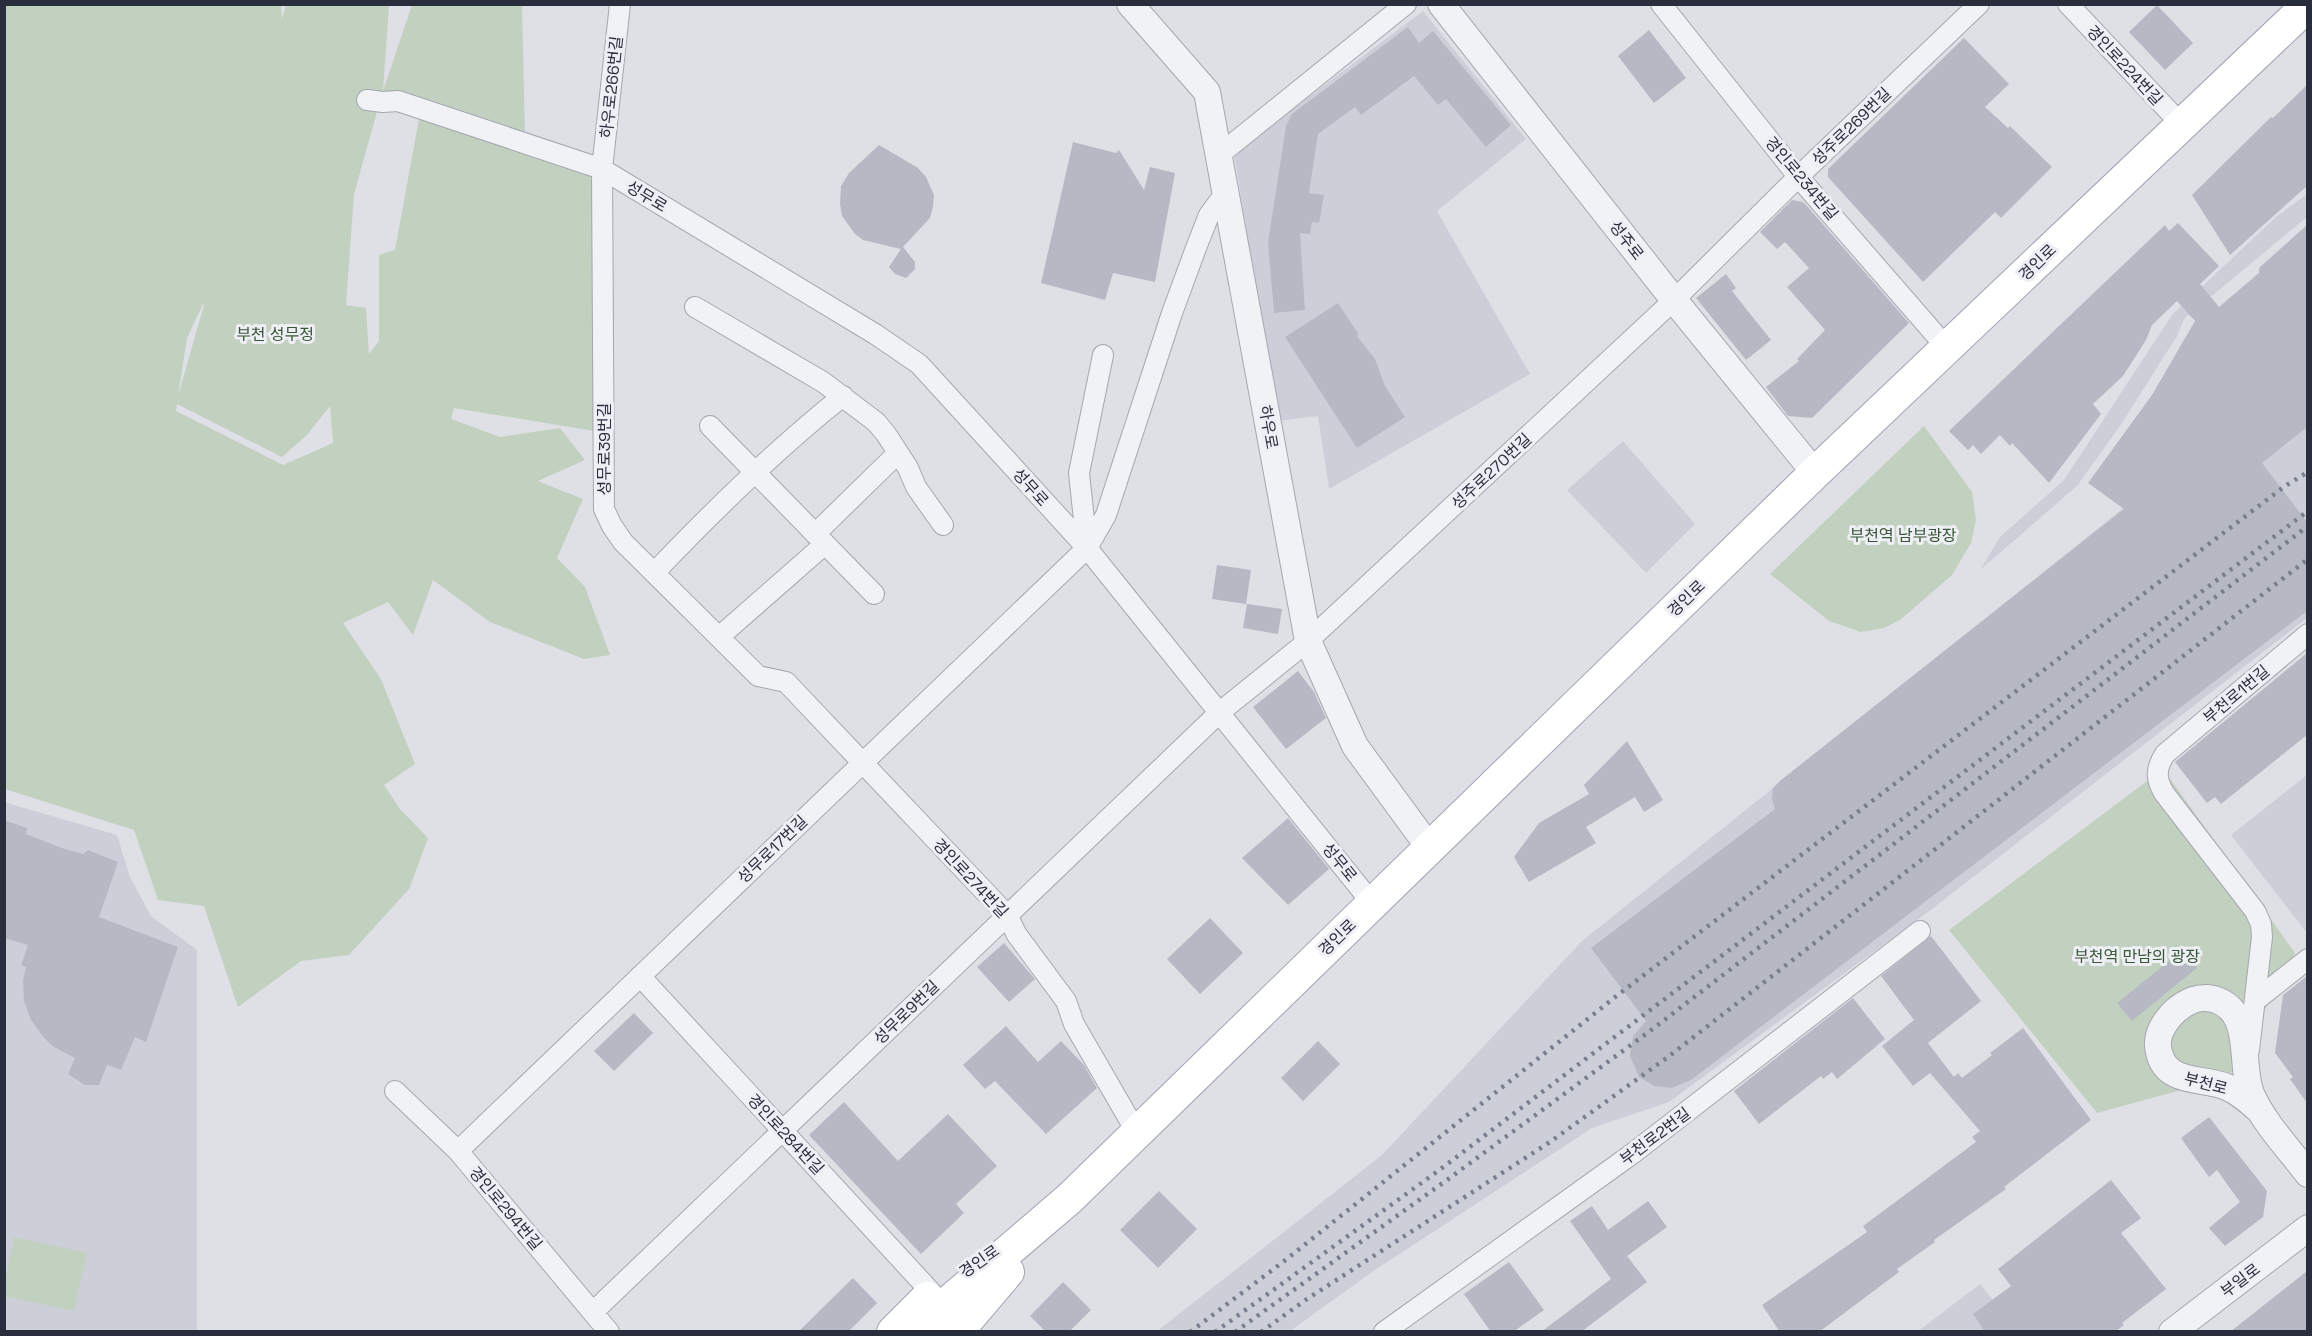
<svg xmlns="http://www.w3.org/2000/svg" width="2312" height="1336" viewBox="0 0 2312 1336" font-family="'Space Grotesk','Noto Sans KR',sans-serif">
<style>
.built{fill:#cdcfd8}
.green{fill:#c2d0c0;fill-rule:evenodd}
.building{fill:#b6b9c3}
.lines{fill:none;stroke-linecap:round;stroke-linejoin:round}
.minor-casing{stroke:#a4a7b0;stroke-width:22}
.tertiary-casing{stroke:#a4a7b0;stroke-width:28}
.primary-casing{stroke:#9fa3b1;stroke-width:34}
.minor{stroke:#f1f2f5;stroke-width:20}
.tertiary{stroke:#f1f2f5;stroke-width:26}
.primary{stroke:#fff;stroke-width:32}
.rail{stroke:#797e8f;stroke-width:4.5;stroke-dasharray:3 6;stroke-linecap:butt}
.labels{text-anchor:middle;stroke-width:6;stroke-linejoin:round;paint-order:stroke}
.street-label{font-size:16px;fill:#292d3c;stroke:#eeeff4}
.park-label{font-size:16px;fill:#395637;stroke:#eeeff4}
</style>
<rect width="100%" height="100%" fill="#dee0e6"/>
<path class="built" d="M1423 11 1526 139 1437 211 1530 374 1329 489 1318 416 1277 421 1234 153Z
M2307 194V217L2184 319 2177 336 2120 426 2077 486 1980 570 2000 537 2064 480 2172 315 2277 216Z
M2307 361V618L1932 909 1669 1102 1592 1128 1375 1270 1290 1331 1156 1332 1382 1155 1582 941Z
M1623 441 1695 524 1646 573 1567 490Z
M2307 775V933L2231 835Z
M4 802 117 835 130 877 151 916 197 950V1331H5Z
M1980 1284 1993 1300 1973 1314 1985 1331 1917 1332Z"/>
<path class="green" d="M5 5H281L282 19 286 5H389L383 91 412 5H522L525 137 382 94 354 194 346 305 366 308 369 354 379 341V255L395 250 421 108 597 175 594 431 454 408 451 419 500 437 560 428 585 460 538 481 583 499 557 558 585 587 610 655 584 659 490 622 433 580 413 635 388 602 343 623 381 679 415 764 384 785 400 809 428 838 409 889 349 955 301 961 238 1007 204 906 158 900 134 830 5 789ZM203 304 204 305 178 396 187 338ZM177 404 282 457 307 435 330 406 333 443 283 465 176 411Z
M1924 426 1972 492 1976 520 1971 543 1952 575 1900 620 1884 628 1861 632 1829 621 1770 574Z
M2163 769 2295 953 2229 1077 2097 1113 1949 930Z
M14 1237 87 1253 74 1311 5 1296V1283Z"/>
<path class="building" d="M2157 5 2193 43 2165 70 2129 32Z
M1408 27 1419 43 1433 31 1511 125 1486 147 1446 99 1438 105 1414 76 1361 115 1355 107 1318 134 1309 193 1324 195 1319 223 1312 222 1310 234 1300 233 1305 310 1274 313 1268 242 1286 126 1292 114Z
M1649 30 1686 78 1654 103 1618 56Z
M1964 38 2009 84 1985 107 2008 128 2010 126 2052 167 2001 218 1995 212 1923 282 1828 177V169Z
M2307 85V186L2230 255 2192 195 2271 117 2273 118Z
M1073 142 1116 153 1119 150 1144 190 1150 167 1175 173 1155 282 1113 273 1105 300 1041 283Z
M879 145 918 168 926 177 934 195 933 207 930 218 903 247 915 262V269L906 278 895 274 889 267 901 249 863 240 855 234 842 216 840 204 841 186 849 173Z
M1792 200 1803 202 1807 206 1909 323 1812 418 1788 416 1766 387 1799 361 1797 359 1825 330 1787 287 1809 268 1785 242 1777 249 1760 232Z
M2178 223 2219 266 2200 284 2219 307 2259 273V268L2307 225V427L2262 463 2307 522V611L1691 1080 1672 1088 1654 1086 1639 1077 1630 1056 1633 1036 1646 1021 1591 948 1775 809 1772 799 1773 788 1781 780 2124 509 2088 483 2152 395 2195 321 2177 301 2152 325 2146 340 2123 376 2093 404 2101 414 2049 483 2012 443 2010 446 2000 435 1981 454 1973 445 1968 450 1949 431 2165 225 2169 231Z
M1726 274 1736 288 1732 291 1771 340 1746 360 1696 298Z
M1338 303 1359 335 1357 336 1375 359 1385 386 1405 417 1357 448 1285 337Z
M1217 565 1251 570 1246 604 1212 599Z
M1247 604 1282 609 1278 634 1243 628Z
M2307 653V735L2221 804 2215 797 2207 803 2175 762Z
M1298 671 1314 692 1326 718 1286 749 1253 707Z
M1627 741 1663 800 1644 812 1635 797 1586 827 1596 843 1529 882 1514 857 1539 823 1589 794 1584 785Z
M1288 818 1329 869 1288 905 1242 858Z
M4 820 27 828 26 834 62 848 83 854 88 850 118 862 99 917 178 947 146 1042 135 1037 121 1070 107 1065 99 1085H85L68 1074 75 1058 54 1047 44 1038 31 1020 24 1001 23 980 26 967 21 965 28 945 4 938Z
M1210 918 1243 953 1200 994 1167 959Z
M1931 936 1981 1001 1928 1043 1954 1077 1958 1073 1962 1078 1992 1055 1990 1053 2023 1028 2091 1120 2004 1187 2006 1189 1934 1240 1935 1242 1897 1269 1899 1272 1819 1332H1780L1762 1305 1867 1232 1863 1226 1976 1142 1972 1137 1980 1131 1930 1073 1913 1086 1882 1046 1914 1020 1881 976Z
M1004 943 1035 979 1009 1002 977 967Z
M2184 949 2197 968 2132 1021 2117 1003Z
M2307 976V1103L2290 1079 2293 1077 2275 1053 2283 995Z
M1853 998 1885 1039 1837 1079 1832 1072 1823 1079 1821 1076 1759 1124 1734 1091Z
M634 1013 653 1033 614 1071 594 1051Z
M1006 1026 1038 1062 1061 1041 1084 1065 1097 1088 1046 1134 995 1081 985 1089 963 1065Z
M1318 1041 1340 1064 1303 1101 1281 1078Z
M844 1102 898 1161 948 1114 997 1166 956 1204 964 1213 921 1254 809 1135Z
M2209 1117 2267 1191 2263 1217 2225 1246 2209 1228 2240 1202 2217 1170 2209 1177 2181 1138Z
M2111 1180 2141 1218 2121 1233 2166 1289 2122 1323 2124 1325 2115 1332H1985L1973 1314 2011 1286 1998 1269Z
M1159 1191 1197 1229 1158 1268 1120 1230Z
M1648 1201 1667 1227 1627 1256 1647 1282 1581 1332H1541L1611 1279 1570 1221 1592 1206 1608 1230Z
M1509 1262 1544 1310 1513 1332H1491L1464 1294Z
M2307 1271V1332H2230Z
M853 1278 877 1303 848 1332H798Z
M1063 1282 1091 1310 1069 1332H1046L1030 1316Z"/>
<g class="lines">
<g class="minor-casing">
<path id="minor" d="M620 4 602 169 604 509 612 526 623 542 758 676 786 682 1007 915 1017 935 1066 1001 1074 1024 1137 1133
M1661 4 1801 180 1947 348
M2068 4 2182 125
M367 100 383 102 398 101 602 169 875 334 919 364 1087 548 1372 903
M1219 155 1406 4
M695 307 823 382 876 422 886 434 908 468 916 487 943 525
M710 426 874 594
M815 534 898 453
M1087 548 1079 473 1103 355
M654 573C714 510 775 450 843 396
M719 637 825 544
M640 976 932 1293
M2256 1000 2308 959
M2249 1050 2262 937 2261 924 2255 911 2164 793C2155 778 2156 768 2165 754L2308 634
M395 1091 458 1151 609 1332
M458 1151 1087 548 1106 515 1172 313 1196 248 1209 215 1226 192
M593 1312 1220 712 1308 641 1674 300 1799 176 1979 4
M1384 1332 1632 1154 1920 931"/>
</g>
<g class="tertiary-casing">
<path id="tertiary" d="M1130 4 1207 92 1308 641 1355 746 1429 847
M1441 4 1674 300 1815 473
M2260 1111C2249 1101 2240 1093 2227 1087 2203 1077 2166 1085 2159 1052 2157 1045 2158 1037 2161 1030 2168 1016 2178 1006 2193 1000 2202 997 2210 997 2219 1001 2254 1016 2239 1068 2252 1096 2265 1124 2289 1149 2308 1174
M2172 1332 2308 1228"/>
</g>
<g class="primary-casing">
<path id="primary" d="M893 1332 927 1298
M918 1332 944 1306 1070 1198 1815 473 2308 5
M957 1332 1008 1272"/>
</g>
<use href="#minor" class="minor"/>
<use href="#tertiary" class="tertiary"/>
<use href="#primary" class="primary"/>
<path class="rail" d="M1190 1332 1283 1262 1619 994 2285 486 2308 472
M1215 1332 1438 1171 2308 511
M1235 1332 1447 1180 1650 1031 2308 526
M1261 1332 1307 1299 1550 1142 1668 1057 2308 559"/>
</g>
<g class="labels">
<g class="street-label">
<text transform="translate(2125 65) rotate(47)" y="6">경인로224번길</text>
<text transform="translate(611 87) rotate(-84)" y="6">하우로266번길</text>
<text transform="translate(1851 126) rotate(-44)" y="6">성주로269번길</text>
<text transform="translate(1802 178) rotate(50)" y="6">경인로234번길</text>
<text transform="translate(647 196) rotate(31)" y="6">성무로</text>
<text transform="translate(1627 240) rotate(52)" y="6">성주로</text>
<text transform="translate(2037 262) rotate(-44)" y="6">경인로</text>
<text transform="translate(1269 427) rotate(80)" y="6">하우로</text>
<text transform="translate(604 449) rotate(-90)" y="6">성무로39번길</text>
<text transform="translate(1491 471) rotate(-43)" y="6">성주로270번길</text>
<text transform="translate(1031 487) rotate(48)" y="6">성무로</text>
<text transform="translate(1686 598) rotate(-44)" y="6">경인로</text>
<text transform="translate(2236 694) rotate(-40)" y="6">부천로1번길</text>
<text transform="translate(772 849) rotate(-44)" y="6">성무로17번길</text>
<text transform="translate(1340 862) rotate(51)" y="6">성무로</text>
<text transform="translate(971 878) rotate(47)" y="6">경인로274번길</text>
<text transform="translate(1337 937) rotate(-44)" y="6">경인로</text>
<text transform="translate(906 1012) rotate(-44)" y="6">성무로9번길</text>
<text transform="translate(2206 1083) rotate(15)" y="6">부천로</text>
<text transform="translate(786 1134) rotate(47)" y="6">경인로284번길</text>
<text transform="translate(1655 1136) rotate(-37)" y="6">부천로2번길</text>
<text transform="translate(506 1208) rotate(50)" y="6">경인로294번길</text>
<text transform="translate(979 1261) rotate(-35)" y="6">경인로</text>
<text transform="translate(2240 1280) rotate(-37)" y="6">부일로</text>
</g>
<g class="park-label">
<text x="275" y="340">부천 성무정</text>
<text x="1903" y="541">부천역 남부광장</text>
<text x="2137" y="962">부천역 만남의 광장</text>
</g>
</g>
<rect width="2312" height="1336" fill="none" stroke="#292d3c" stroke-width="12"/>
</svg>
